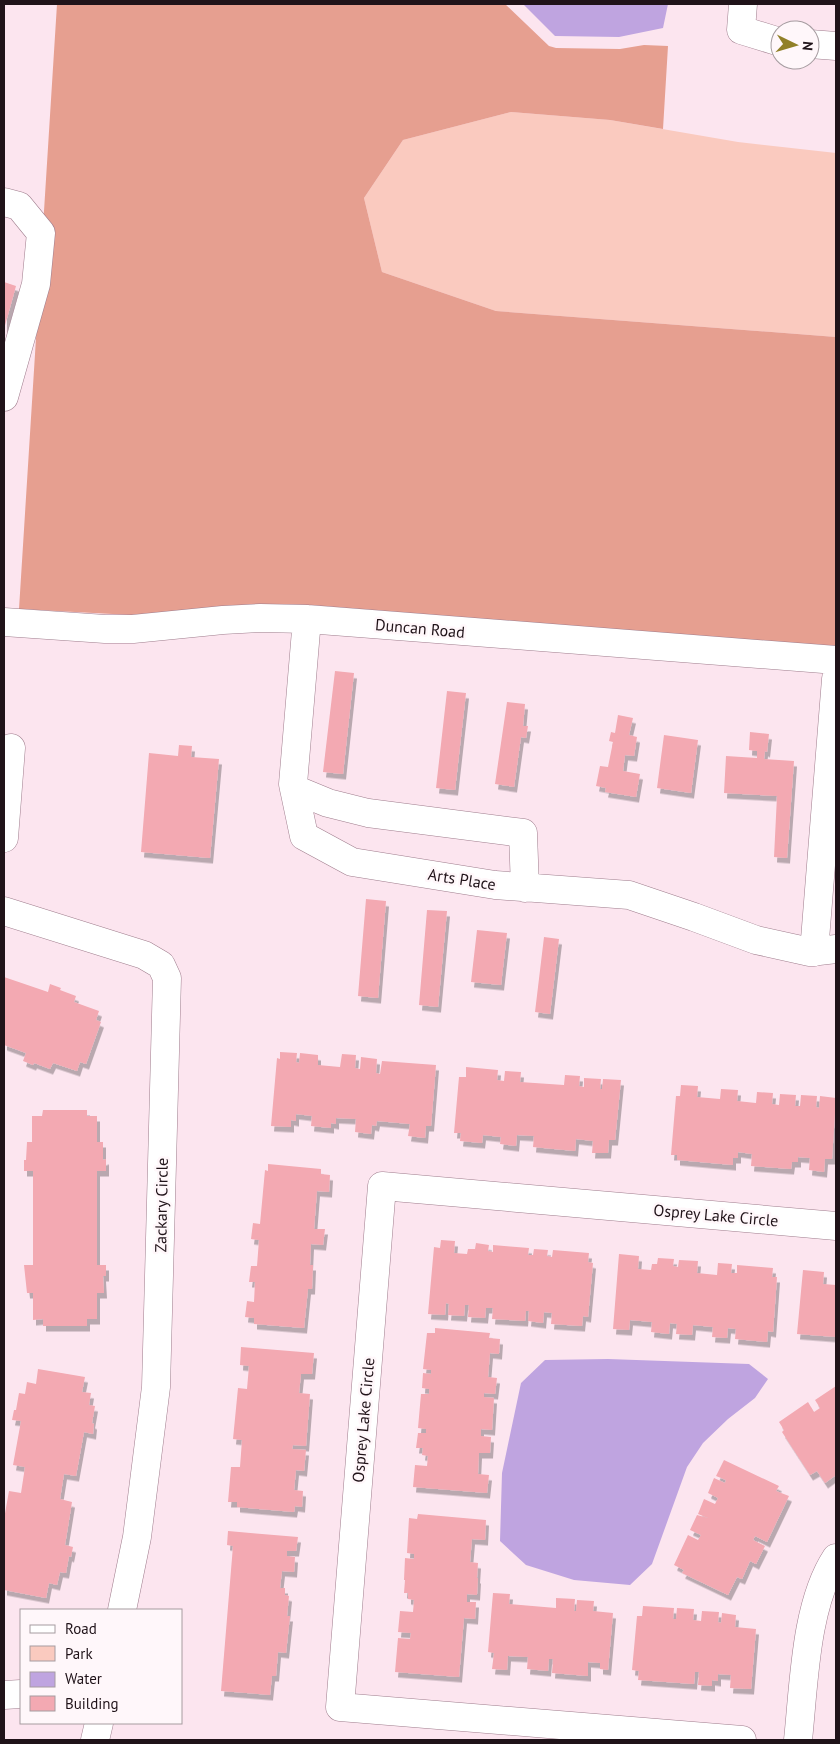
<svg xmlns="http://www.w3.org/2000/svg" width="840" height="1744" viewBox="0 0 840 1744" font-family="'PT Sans',sans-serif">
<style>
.green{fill:#facabf}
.forest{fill:#e69f90}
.water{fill:#bfa4e0}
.building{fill:#f3a9b2;filter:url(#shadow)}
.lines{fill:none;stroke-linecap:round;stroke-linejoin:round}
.minor-casing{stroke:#9f7d8d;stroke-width:29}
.minor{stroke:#fff;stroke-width:28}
.labels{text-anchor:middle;stroke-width:5;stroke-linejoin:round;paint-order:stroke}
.street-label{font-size:16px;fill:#201319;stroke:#fff7fa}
</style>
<defs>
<filter id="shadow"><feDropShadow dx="3" dy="5.5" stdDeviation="0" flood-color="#0004"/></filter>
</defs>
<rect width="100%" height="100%" fill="#fce5ef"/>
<path class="green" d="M511 112 610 120 738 142 836 153V337L496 311 382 272 364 198 403 140Z"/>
<path class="forest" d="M57 4H505L549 46 556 48 620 49 644 45 668 46 663 129 610 120 511 112 403 140 364 198 382 272 496 311 836 337V647L309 605 260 604 131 615 19 609Z"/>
<path class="water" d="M523 4H668L663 28 619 37 555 36Z
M608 1359 749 1364 768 1379 755 1398 728 1419 703 1443 687 1467 652 1564 630 1585 574 1580 526 1565 500 1541 502 1473 521 1383 545 1360Z"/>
<path class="building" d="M4 282 16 286 4 329Z
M335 671 354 673 343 774 323 772Z
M447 691 466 693 455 790 436 788Z
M507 702 525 704 523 726H528L526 738 521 737 514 787 495 784Z
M618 715 633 718 629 735 637 737 634 756 625 755 623 771 640 774 636 797 605 792 606 788 596 786 600 766 608 767 613 742 609 741 611 732 615 733Z
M750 732 769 734 767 752 765 751 764 759 794 761 787 858 774 857 777 796 724 793 726 756 757 758V751L749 750Z
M664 735 698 740 691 793 657 788Z
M179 745 192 746 191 757 219 759 210 858 141 852 149 753 178 756Z
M366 899 386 901 378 998 358 996Z
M427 910 447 911 438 1007 419 1005Z
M477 930 507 933 501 985 471 982Z
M544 937 559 939 550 1014 535 1012Z
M4 977 48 992 50 984 61 988 60 990 76 996 74 1002 99 1011 96 1020 101 1022 86 1064 80 1062 77 1071 53 1063 50 1069 34 1063 33 1065 23 1061 26 1053 4 1045Z
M280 1052 297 1053 296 1062 299 1063 300 1053 318 1055V1065L340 1067 342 1054 356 1055 355 1068 360 1069 361 1057 377 1059 376 1073 380 1074 382 1061 436 1065 431 1126H426L425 1138 408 1136 410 1124 377 1121 376 1126 372 1125 371 1134 355 1132 356 1119 336 1118V1124L331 1123V1128L311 1126 312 1116 296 1114V1121L291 1120V1127L271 1126 277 1058 280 1059Z
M466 1067 498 1070 497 1080 504 1081 505 1071 521 1072 520 1082 564 1085 565 1075 580 1076 579 1086 584 1087V1078L601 1079 600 1089H602L603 1079 621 1080 615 1140H609L608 1153H592L593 1141 576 1139 575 1151 533 1147 534 1136 517 1135 516 1146 500 1144 501 1137 483 1135 482 1143 460 1141 461 1133H454L459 1077H466Z
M681 1085 698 1086 697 1097 720 1099 721 1089 738 1090 737 1101 756 1103 757 1092 773 1093 772 1104 779 1105 780 1094 796 1095 795 1106H800L801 1095 817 1096 816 1107 819 1108 820 1096 836 1098 832 1159H825L824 1172 809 1170 810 1158 798 1157V1162H792L791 1169 751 1166 752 1154 738 1152V1158H733V1165L677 1160V1155H671L676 1096H680Z
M43 1110H87V1116H97V1142H103V1160L106 1159V1171H97V1265H106V1276H103L104 1293H97V1319H87V1326H43V1319L33 1320V1293H27L24 1265H33V1171H24V1160H26L27 1142H32V1116H42Z
M268 1164 321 1169V1174L330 1175 329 1192 317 1191 314 1229H325L323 1245 311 1244 310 1265H313L312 1289H308L304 1328 254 1324V1318L245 1317 247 1301 254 1302 255 1282H249L251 1266H257L259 1240 251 1239 253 1223 260 1224 265 1170 268 1171Z
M441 1240 455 1241 454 1253 467 1254 468 1249H475L476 1243 489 1245 488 1251 493 1252V1245L529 1248 528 1255H533L534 1249 548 1250 547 1256 552 1257 553 1250 589 1253 588 1262 593 1263 588 1317 583 1316 582 1326 551 1324 552 1313 544 1312 543 1323 528 1321 529 1311H526L525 1321 492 1319 493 1308H486L485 1318 468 1317 469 1305H465L464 1316 448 1315 449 1304 446 1303 445 1315 428 1314 434 1247 440 1248Z
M619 1254 639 1256 638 1269 651 1270 652 1264H657L658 1258 674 1259 673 1266 678 1267 679 1260 698 1261 697 1273 717 1275 718 1263 732 1264 731 1273H737V1265L773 1268 772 1277H777L773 1332 768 1331 767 1342 735 1339 736 1329 728 1328 727 1338 712 1337 713 1327 693 1325 692 1335 676 1334 677 1324 670 1323 669 1334 651 1332 652 1322 630 1320 629 1330 613 1329Z
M803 1270 824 1272 823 1284 836 1285V1337L797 1334Z
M435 1328 490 1333 489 1338 500 1339 499 1354 490 1353 488 1377 497 1378 495 1394 484 1393V1397L494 1398 492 1430 481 1429V1436L491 1437 490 1453H479L478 1474 489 1475 487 1493 413 1487 415 1465 427 1466 428 1456 422 1455 423 1448H416L418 1433H426V1429L418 1428 421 1394H429V1389L422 1388 423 1373 431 1374V1370L423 1369 427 1333H435Z
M241 1347 314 1353 312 1374H301L299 1393 310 1394 306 1446 293 1445 292 1449 306 1450 304 1471 296 1470 294 1490 303 1491 302 1507 295 1506 294 1512 237 1507V1502H228L231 1467H240L242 1440 233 1439 238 1388 247 1389 249 1366 240 1365Z
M38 1369 85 1377 82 1392 91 1393 89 1405 95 1406 92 1423 94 1424 93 1434 84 1432 76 1476 64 1474 60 1499 72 1502 65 1545 73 1547 71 1557 69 1556 66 1573 60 1572 57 1585 49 1583 46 1598 4 1590V1519L9 1491 21 1493 25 1467 13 1465 21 1421 12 1420 14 1410H16L19 1393 25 1394 27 1382 36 1384Z
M836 1386V1475L825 1483 817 1471 810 1475 782 1432 784 1430 779 1422 808 1402 814 1412 820 1408 815 1400Z
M724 1460 779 1486 776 1491 789 1496 767 1542 755 1536 753 1540 765 1546 756 1564 750 1561 742 1579 737 1577 728 1595 682 1573 684 1570 674 1565 688 1535 698 1540 701 1535 690 1530 697 1515 708 1518 698 1514 704 1499 715 1504 718 1498 708 1493 714 1478 725 1483 726 1480 716 1476Z
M418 1514 486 1520 485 1540 472 1539 470 1562 478 1563 477 1578H478L477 1595 467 1594V1602H476L475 1619 464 1618 459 1677 395 1672 398 1638 410 1639 411 1633 398 1632 400 1611 413 1612 414 1600 408 1599V1593H404L405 1580H404L405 1558 414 1559V1554L407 1553 409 1518 417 1519Z
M228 1531 298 1537 296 1551H287V1556L295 1557 294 1572 282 1571 280 1588H285V1595L289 1596 287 1616H290L286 1653 278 1652 276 1676H272L270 1695 221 1691 233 1546 227 1545Z
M493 1593 510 1594 509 1604 556 1608V1598L575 1599 574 1611H576L577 1600 594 1601 593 1611 613 1613 608 1670 600 1669V1663L588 1662V1676L552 1673 553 1659H549L548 1671 527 1669 528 1657 508 1656 507 1670 492 1669 494 1653 488 1652Z
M643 1606 674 1608 673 1619H676L677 1608 694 1609 693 1620 701 1621 702 1611 719 1612 718 1622 721 1623 722 1613 736 1615 735 1627 756 1629 751 1689 730 1688 731 1675 718 1674V1681L712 1680V1686L698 1685 699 1672H695L694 1684 638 1680 639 1671 632 1670 637 1616H642Z"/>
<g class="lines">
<g class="minor-casing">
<path id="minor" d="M743 4 741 30 780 42
M810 44 836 46
M4 202 19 206 41 233 36 284 4 397
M307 619 293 784 304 836 352 862 495 885 629 895 694 917 756 940 810 952 836 949
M4 622 105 629H133L223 620 260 618 307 619 836 660
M294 789 328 803 368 813 523 833 525 888
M4 838 11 748
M4 911 144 955 161 965 167 978 156 1387 137 1537 122 1610
M814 952 836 679
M4 1695 21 1694
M95 1740 99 1723
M742 1740 340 1707 382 1186 836 1226
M798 1740C804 1685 805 1605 836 1558"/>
</g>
<use href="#minor" class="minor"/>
</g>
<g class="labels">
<g class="street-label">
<text transform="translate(420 628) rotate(5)" y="6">Duncan Road</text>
<text transform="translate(462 879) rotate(9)" y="6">Arts Place</text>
<text transform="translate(161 1205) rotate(-89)" y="6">Zackary Circle</text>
<text transform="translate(716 1215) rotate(5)" y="6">Osprey Lake Circle</text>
<text transform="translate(363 1420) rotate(-85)" y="6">Osprey Lake Circle</text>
</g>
</g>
<rect width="840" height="1744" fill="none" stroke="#201319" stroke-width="10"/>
<rect x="20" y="1609" width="162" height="115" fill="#fff7fa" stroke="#a69ca0"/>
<rect x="30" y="1625" width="25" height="8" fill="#ffffff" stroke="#a69ca0"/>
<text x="65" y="1634" font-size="15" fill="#201319">Road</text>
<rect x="30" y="1646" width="25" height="15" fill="#facabf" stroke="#a69ca0"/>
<text x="65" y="1659" font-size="15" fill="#201319">Park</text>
<rect x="30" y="1672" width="25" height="15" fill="#bfa4e0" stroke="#a69ca0"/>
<text x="65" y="1684" font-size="15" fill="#201319">Water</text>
<rect x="30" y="1696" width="25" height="15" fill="#f3a9b2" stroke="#a69ca0"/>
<text x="65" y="1709" font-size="15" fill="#201319">Building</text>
<g transform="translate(795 45) rotate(95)"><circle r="24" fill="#fff7fa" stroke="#a69ca0"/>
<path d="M0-4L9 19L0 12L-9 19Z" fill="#918028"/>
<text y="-8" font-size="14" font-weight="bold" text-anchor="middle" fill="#201319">N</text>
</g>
</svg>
